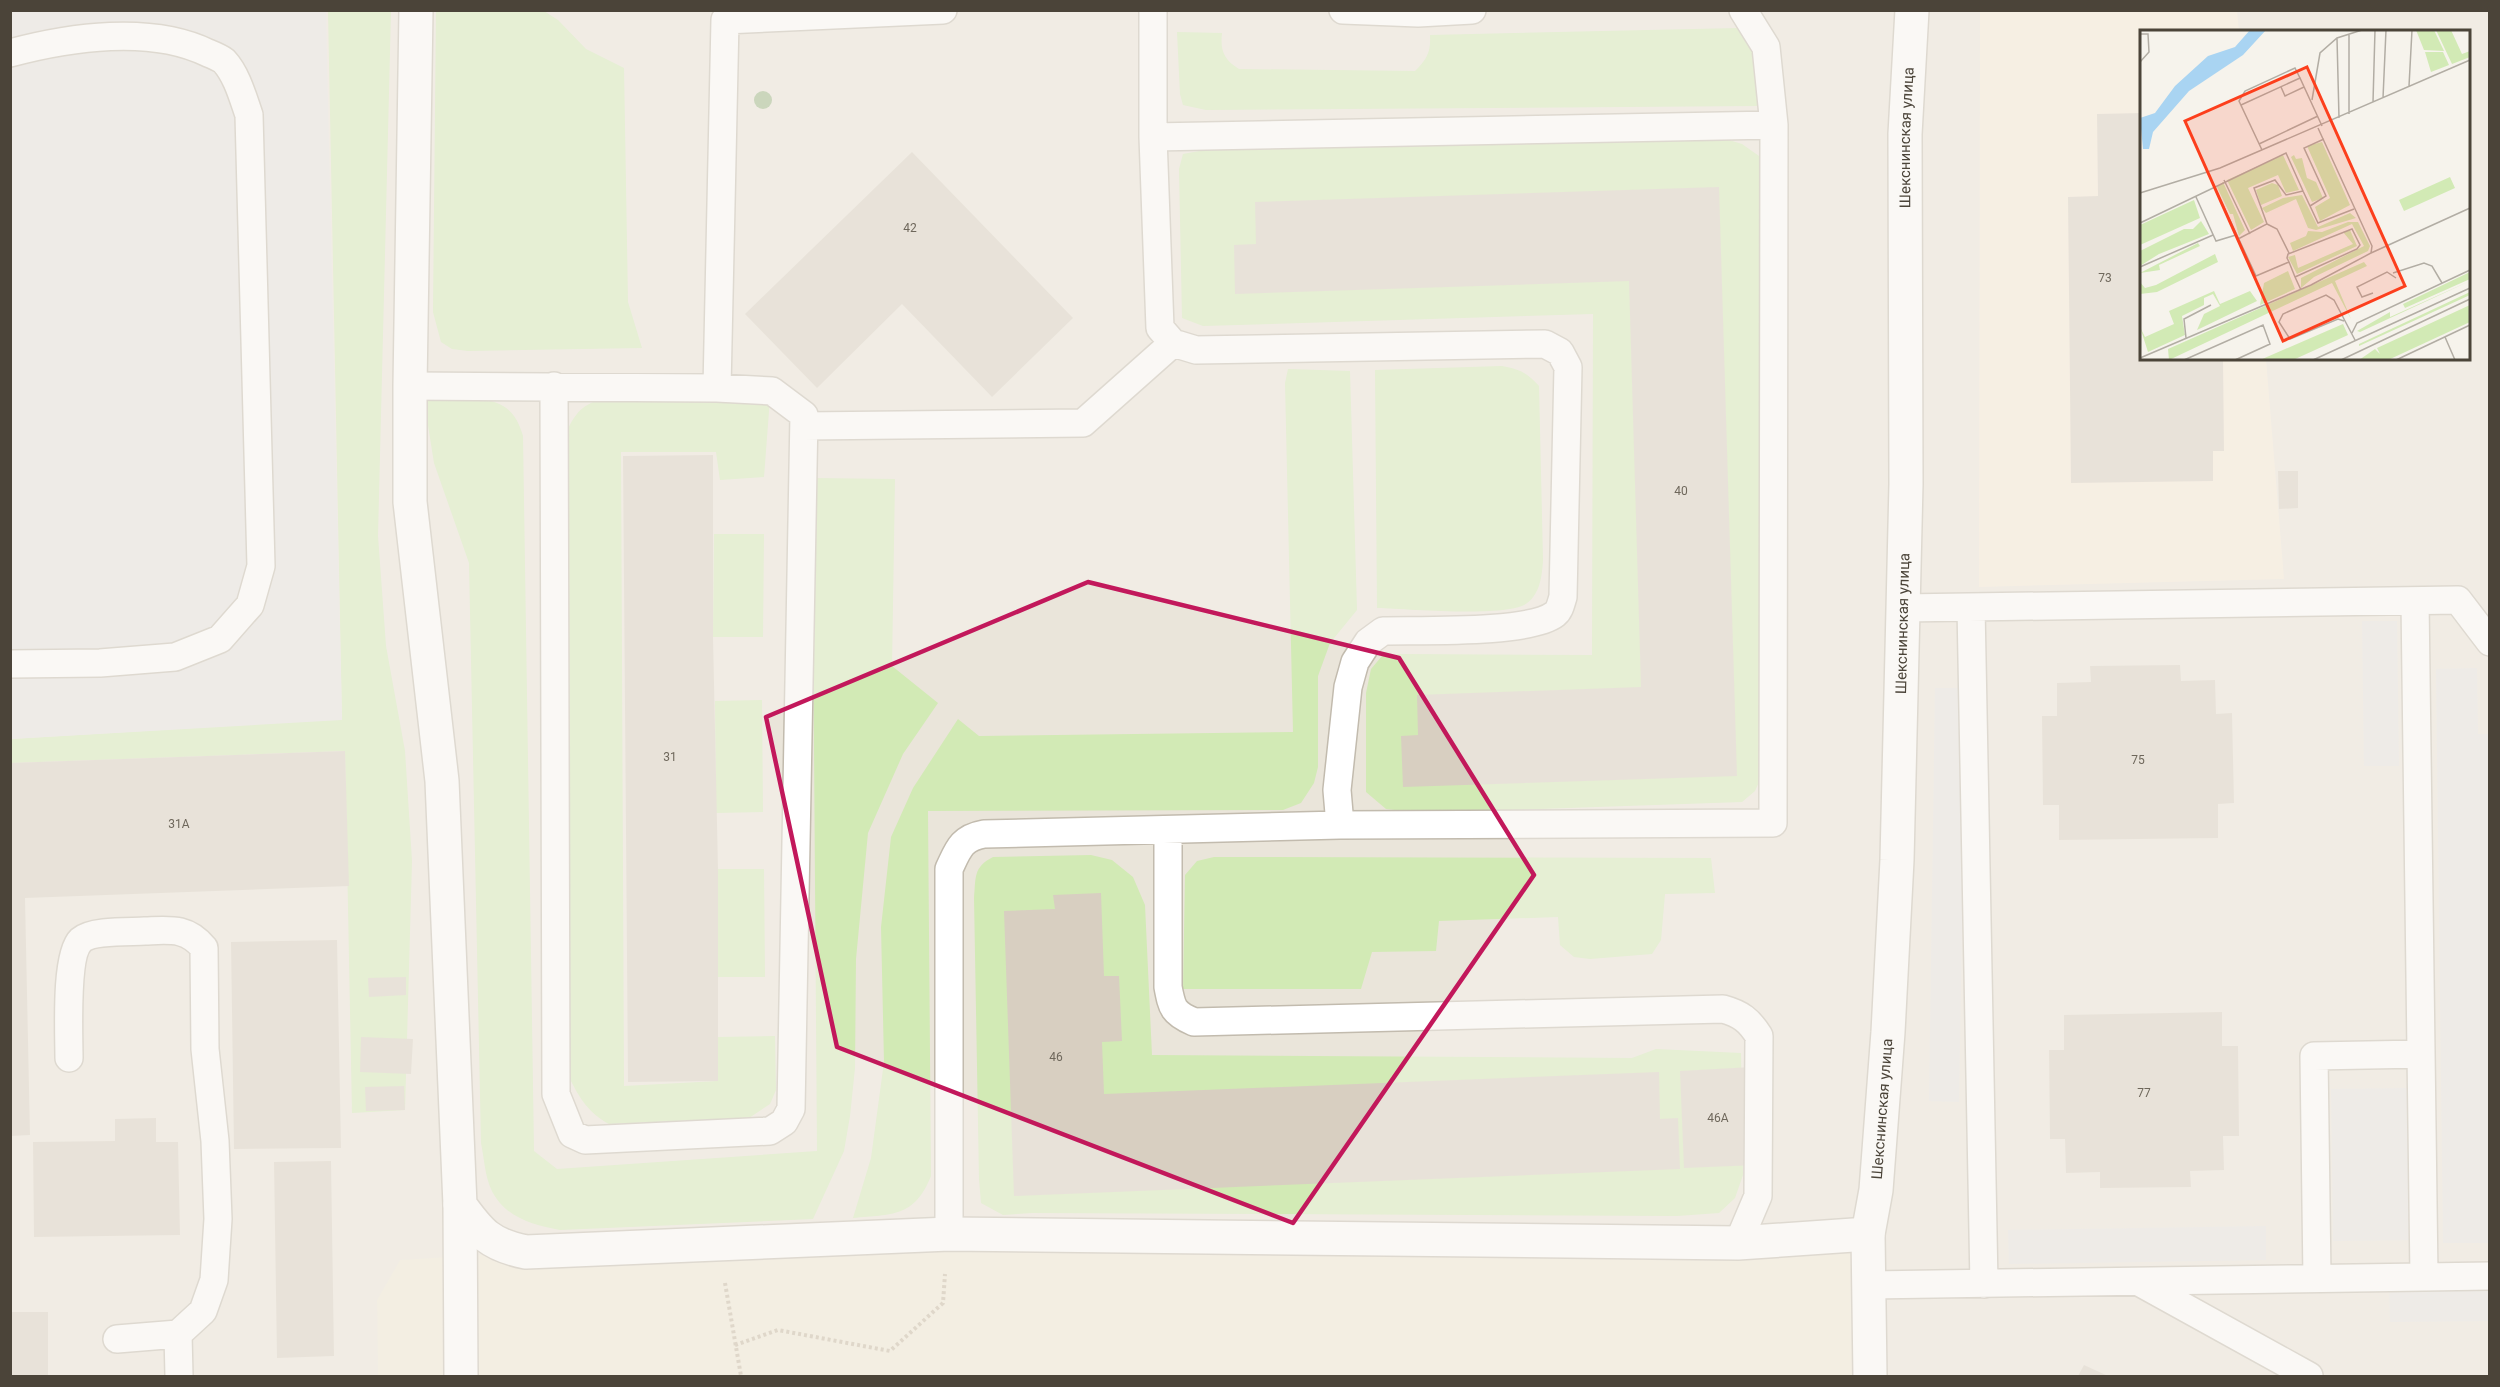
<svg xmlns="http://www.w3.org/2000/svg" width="2500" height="1387" viewBox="0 0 2500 1387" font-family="Roboto,sans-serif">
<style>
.residential{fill:#eae5da;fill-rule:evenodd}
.commercial{fill:#f7ead8}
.education{fill:#efe8d6}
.green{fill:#d2eab5}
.parking{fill:#e5e3e0}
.building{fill:#d8cfc1}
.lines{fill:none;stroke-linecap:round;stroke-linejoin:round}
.lane-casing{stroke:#c2bbae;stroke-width:30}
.street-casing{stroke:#c2bbae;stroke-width:36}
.path{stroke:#c4b79f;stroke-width:4;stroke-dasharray:3 3;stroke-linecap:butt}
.lane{stroke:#fff;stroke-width:27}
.street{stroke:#fff;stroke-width:33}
.tree{fill:#97b381}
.marked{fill:none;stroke:#c2185b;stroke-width:4.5;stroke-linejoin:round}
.labels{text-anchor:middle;stroke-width:4.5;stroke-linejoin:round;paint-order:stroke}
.number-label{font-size:12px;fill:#6e675b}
.street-label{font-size:15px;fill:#4b4439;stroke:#fff}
.inset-road{fill:none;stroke:#b2ada4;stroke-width:1.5}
.view{fill:#fc3f1d;fill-opacity:0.15;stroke:#fc3f1d;stroke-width:3}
.inset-edge{fill:none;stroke:#4b4439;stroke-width:3}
</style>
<rect width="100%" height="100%" fill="#f6f3ec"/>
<path class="residential" d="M10 11H2489V1376H11ZM2142 32H2468V358H2142Z"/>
<path class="commercial" d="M1980 11H2237L2239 31 2142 32V358L2266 359 2284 579 1979 587Z"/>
<path class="education" d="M1868 1234 1870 1376H378L377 1300 400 1260 526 1252Z"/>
<path class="green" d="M328 11H391L378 536 386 646 405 751 412 861 405 1110 352 1113 345 751 11 763V739L342 719Z
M436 11H544L558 20 586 49 624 68 628 302 642 348 468 351 452 349 441 342 433 312Z
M1739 28 1760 55 1757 106 1206 110 1183 105 1180 94 1177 32 1222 33C1220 51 1224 60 1239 69L1415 71C1427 59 1431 52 1430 35Z
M1722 138 1742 144 1759 156 1764 174 1763 773 1755 791 1742 802 1420 813 1386 809 1366 792V693L1371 669 1382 656 1398 654 1592 655 1593 314 1203 326 1182 318 1179 169 1183 154 1205 150Z
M1502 366C1519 369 1528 373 1539 386L1543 560C1542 576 1540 596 1524 605 1499 617 1409 609 1377 608L1375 370Z
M1288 369 1350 371 1357 610 1330 643 1318 676V767L1314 783 1301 803 1283 810 928 811 931 1176C914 1218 892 1214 853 1218L871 1158 884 1062 881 927 891 837 913 788 958 719 979 736 1293 732 1285 383Z
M610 396 770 398 764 477 720 480 716 452H621L624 1086 718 1081V1037L775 1036 776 1090 770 1104 749 1118 609 1124C589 1113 580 1099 570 1079L566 433C577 409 584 404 610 396Z
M475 397C503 403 515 408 523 436L534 1151 557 1169 817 1151 812 478 895 479 892 666 938 703 903 754 868 833 856 959 855 1068 850 1116 844 1151 813 1219 560 1230C532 1225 504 1217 491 1189 485 1176 484 1157 481 1143L469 563 434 463 424 400Z
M714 534H764L763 637H713Z
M762 700 763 812 716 813 715 701Z
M1091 855 1112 860 1133 877 1145 905 1152 1055 1632 1058 1656 1049 1741 1053 1743 1175 1735 1198 1719 1213 1677 1216 1032 1213 1003 1215 981 1203 979 1179 974 898C976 878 973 867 993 857Z
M1214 857 1711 858 1715 893 1665 894 1661 940 1652 954 1590 959 1574 957 1560 945 1558 917 1439 921 1436 951 1372 952 1361 989H1183L1185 875 1197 861Z
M718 869H764L765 977H718Z"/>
<path class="parking" d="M11 11H326L342 720 11 739Z
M2362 621H2397L2399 766H2364Z
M2477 668 2478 734H2490L2489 1243H2443L2436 669Z
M1935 688H1966L1959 1102 1929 1101Z
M2409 1088 2411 1240 2333 1241 2331 1089Z
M2266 1226V1260L2009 1264 2008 1230Z
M2489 1284V1321L2390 1322 2389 1286Z"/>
<path class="building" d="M2142 113V358H2223L2224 451H2213V481L2071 483 2068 197 2098 196 2097 114Z
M912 152 1073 318 992 397 902 304 817 388 745 314Z
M1719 187 1737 776 1403 787 1401 736 1418 735 1417 695 1641 687 1629 281 1235 294 1234 245 1256 244 1255 202Z
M713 455V637L718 869V1081L628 1082 623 456Z
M2278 471H2298V508L2279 509Z
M2180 665 2181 681 2215 680 2216 714 2232 713 2234 803 2218 804V838L2059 840V805H2043L2042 716H2057V683L2091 682 2090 666Z
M345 751 349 886 25 898 30 1135 10 1136V763Z
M1101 893 1104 976H1119L1122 1041 1102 1042 1104 1094 1659 1072 1660 1119 1678 1118 1680 1169 1014 1196 1004 911 1055 909 1053 895Z
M337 940 341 1148 234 1149 231 942Z
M406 977V995L369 997 368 978Z
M2222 1012V1046H2238L2239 1136H2223L2224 1170 2190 1171 2191 1187 2100 1188V1172L2066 1173 2065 1139H2050L2049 1050H2064V1015Z
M361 1037 413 1039 411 1074 360 1072Z
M1752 1067 1757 1165 1684 1168 1680 1071Z
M404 1086 405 1110 366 1111 365 1087Z
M156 1118V1142H178L180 1235 34 1237 33 1142 115 1141V1119Z
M331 1161 334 1356 277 1358 274 1162Z
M10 1312H48V1376H10Z
M2084 1365 2108 1376H2078Z"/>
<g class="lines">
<g class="lane-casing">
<path id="lane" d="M1153 10V137L1160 328 1173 343 1196 350 1545 344 1560 352 1568 367 1563 597C1561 603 1560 610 1555 614 1529 634 1420 630 1383 631L1368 642 1355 662 1348 687 1337 790 1340 825 1773 823 1774 125 1766 47 1743 10
M1343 10 1418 13 1472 10
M10 53C70 37 151 25 208 53 213 55 220 58 224 61 237 75 243 98 249 115L261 566 250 605 220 639 175 657 100 663 10 664
M1153 137 1774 125
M410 386 717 388 772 391 804 415 791 1109 784 1122 770 1131 585 1140 572 1134 556 1094 554 386
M717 388 725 20 943 10
M804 426 1083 423 1173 343
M1971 607 1984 1284
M1903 608 2458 600 2490 642
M1168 830V987C1172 1008 1173 1013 1194 1022L1723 1009C1741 1014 1749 1020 1759 1036L1758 1196 1738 1243
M69 1058C69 1034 65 955 81 940 92 930 131 932 145 931 170 930 187 927 204 948L205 1049 215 1141 218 1219 214 1280 203 1311 178 1334 117 1339
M949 1234V869C958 850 961 838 984 834L1340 825
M2424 1277 2490 1276
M2317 1278 2314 1056 2421 1054
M2139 1282 2309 1376
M1869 1285 2424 1277 2415 601
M178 1334 179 1376"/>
</g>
<g class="street-casing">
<g id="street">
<path d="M416 10 410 386V502L442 781 460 1205C480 1233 490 1245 526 1252L949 1234 1738 1243 1868 1234"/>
<path d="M460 1205 461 1376"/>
<path id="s1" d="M1870 1376 1868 1234 1876 1190 1888 1032 1897 860 1906 484 1905 134 1912 10"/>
</g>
</g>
<path class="path" d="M725 1283 741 1376
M735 1345 778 1330 890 1351 943 1303 945 1274"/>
<use href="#lane" class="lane"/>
<use href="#street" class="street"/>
</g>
<circle class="tree" cx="763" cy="100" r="9"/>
<path d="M0 0H2500V1387H0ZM1088 582 1399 658 1534 875 1293 1223 837 1047 766 717Z" fill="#f6f3ec" fill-opacity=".55" fill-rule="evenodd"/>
<path class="marked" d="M1088 582 1399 658 1534 875 1293 1223 837 1047 766 717Z"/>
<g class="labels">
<g class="number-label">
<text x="910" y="232">42</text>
<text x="2105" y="282">73</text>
<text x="1681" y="495">40</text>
<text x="670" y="761">31</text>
<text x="2138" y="764">75</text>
<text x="179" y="828">31А</text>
<text x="1056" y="1061">46</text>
<text x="2144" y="1097">77</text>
<text x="1718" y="1122">46А</text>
</g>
<g class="street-label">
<text dy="5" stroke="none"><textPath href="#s1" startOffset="1240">Шекснинская улица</textPath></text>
<text dy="5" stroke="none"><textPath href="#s1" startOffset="754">Шекснинская улица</textPath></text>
<text dy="5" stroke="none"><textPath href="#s1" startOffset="268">Шекснинская улица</textPath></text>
</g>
</g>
<g transform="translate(2140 30)">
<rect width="330" height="330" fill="#f6f3ec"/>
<path d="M276 0H294L304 21 284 20ZM296 0H311L322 24 330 21V27L312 34ZM285 22H303L309 35 291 42ZM182 112 210 175 180 191 175 177 190 168 167 116ZM143 125 159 160 146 163 138 145 108 158 124 192 111 200 87 150ZM154 125 156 129 162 128 167 148 176 152 183 168 172 172 151 127ZM310 147 315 158 264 181 259 170ZM83 152 105 200 99 206 93 184H90L77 157ZM132 153 138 155 142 166 121 175 116 160ZM162 165 178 197 210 183 216 188 176 200 168 198 156 169 126 183 122 178 143 168ZM54 170 60 188 0 215V195ZM61 191 69 204 19 224 0 236V221L44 199H53ZM208 192H218L230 216 228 221 174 247 161 258V248L224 216 212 194 153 221 150 213 166 206 168 201 182 202ZM210 200 217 216 157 244 148 227 155 225 158 238 213 214 203 202ZM58 213 60 216 19 235 20 240 0 243ZM75 224 78 232 17 262 0 264V252L5 258 16 255ZM224 232 227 236 195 251 211 289 192 253 29 330 28 319ZM148 241 155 259 120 275 124 253ZM330 242V249L265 278 263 274ZM330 251 220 302 217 301 250 282V287ZM74 261 80 274 110 261 117 271 57 300 64 284 80 276 73 264 64 268V275L42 286 45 305 8 322 0 297 5 307 34 294 29 281ZM330 262V265L219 316V314ZM330 275V292L248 330H219L235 319 240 324 237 318ZM203 294 208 305 153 330H120Z" fill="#d2eab5"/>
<path d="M110 0H126L103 25 49 61 13 102 9 119H3L0 88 15 83 35 56 68 26 95 17Z" fill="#a9d4f2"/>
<path class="inset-road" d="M0 4H8L9 22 0 32M197 8 199 88M269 56 272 0M141 57 145 66 164 57M243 68 246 0M172 70 180 23 197 8 222 0M233 72 235 0M101 75 160 48 182 96M209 84V5M119 114 178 86M122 120 99 71 105 61 155 38 160 48M84 150 110 204M75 158 116 246 149 232M163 161 178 193 214 179M0 163 80 138 330 30M56 167 76 211 96 205M170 176 186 166 164 118 184 109M0 193 146 123 163 161 146 165 135 150 114 158 127 194 98 209M127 194 137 199 149 223M231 223 330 178M0 237 73 205M253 243 284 233 292 236 302 253M155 247 217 219 220 215 212 199 148 224 147 228 149 232 155 247 161 260M233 263 222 267 217 257 247 242 256 248M204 291 198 289 150 309 139 292 143 284 186 265 194 270 215 310M212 303 217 293 330 240M305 307 315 330M46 308 44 289 71 275M0 328 171 255 231 223 232 216 178 98M44 330 123 295 130 314 95 330M173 330 330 258M201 330 330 269M256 330 330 295"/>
<path class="view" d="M167 37 265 256 143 311 45 91Z"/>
<rect width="330" height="330" class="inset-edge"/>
</g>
<rect width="2500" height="1387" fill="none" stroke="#4b4439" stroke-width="24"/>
</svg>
